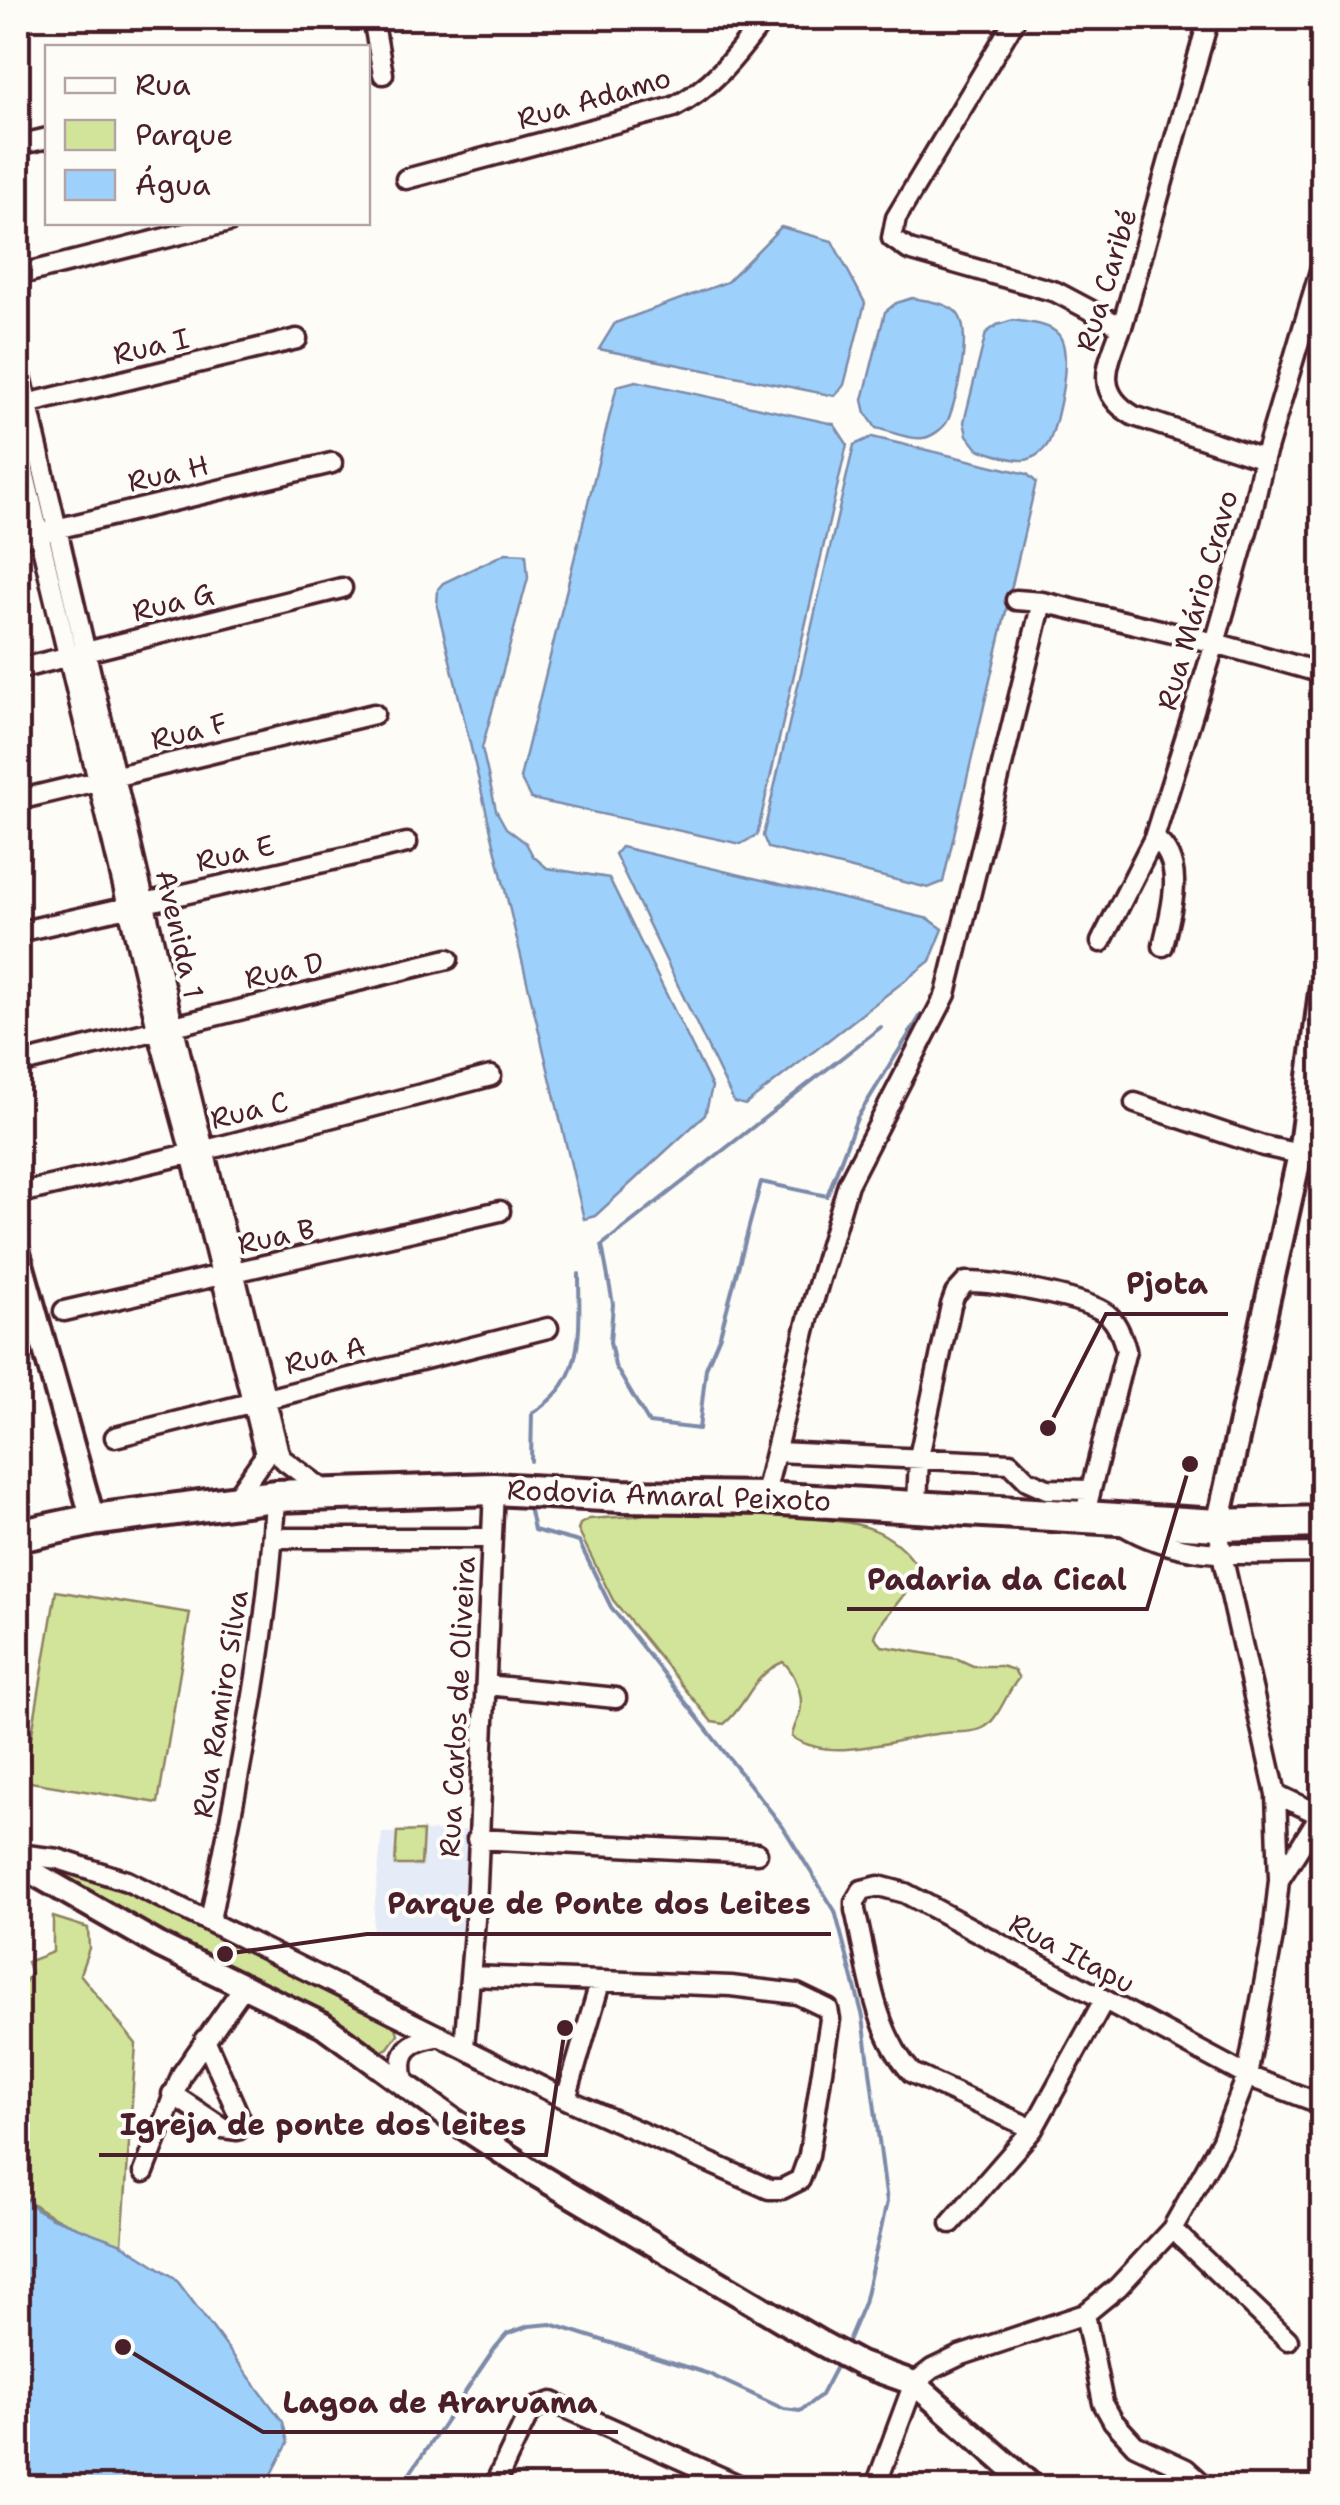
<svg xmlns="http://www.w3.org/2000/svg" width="1340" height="2505" viewBox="0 0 1340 2505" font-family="'Shantell Sans',sans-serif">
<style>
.built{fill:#e6ecf7}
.green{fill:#d1e499;stroke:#8e8262;stroke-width:2.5}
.water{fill:#9dd1fb;stroke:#7c8aa8;stroke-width:2.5}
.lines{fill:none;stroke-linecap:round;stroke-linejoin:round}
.stream{stroke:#7c8aa8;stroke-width:4}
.street-casing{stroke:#4a1f2b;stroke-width:25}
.secondary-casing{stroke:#4a1f2b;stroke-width:30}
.highway-casing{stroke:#4a1f2b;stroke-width:38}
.street{stroke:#fdfcf7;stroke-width:18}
.secondary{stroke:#fdfcf7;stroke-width:22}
.highway{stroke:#fdfcf7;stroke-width:30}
.labels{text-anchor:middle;stroke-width:8;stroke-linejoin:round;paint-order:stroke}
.street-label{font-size:28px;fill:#4a1f2b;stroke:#fdfcf7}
.leader{fill:none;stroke:#4a1f2b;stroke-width:4}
.callout-dot{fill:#4a1f2b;stroke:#fdfcf7;stroke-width:4}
.callout-label{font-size:30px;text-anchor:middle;font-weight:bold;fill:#4a1f2b;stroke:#fdfcf7;stroke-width:8;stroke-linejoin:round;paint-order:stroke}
</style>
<rect width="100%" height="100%" fill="#fdfcf7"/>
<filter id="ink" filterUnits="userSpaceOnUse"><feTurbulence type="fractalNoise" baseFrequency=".01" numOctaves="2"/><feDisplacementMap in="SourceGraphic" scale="20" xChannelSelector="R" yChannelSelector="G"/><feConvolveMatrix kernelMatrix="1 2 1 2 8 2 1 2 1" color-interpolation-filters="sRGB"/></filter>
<g filter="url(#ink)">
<path class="built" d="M469 1830 465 1936 372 1931 382 1833Z"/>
<path class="green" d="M667 1509C710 1511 751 1513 794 1517 845 1522 887 1519 919 1569 910 1596 879 1617 875 1637L882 1646 958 1659 973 1666H1001L1014 1670 1019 1678C1006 1692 999 1720 983 1728 971 1734 957 1731 944 1733 898 1737 835 1765 792 1737 793 1727 798 1721 800 1712 804 1696 795 1672 783 1662 750 1676 748 1705 724 1724L712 1722 613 1600 578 1530 580 1524 589 1519 634 1516Z
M56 1591 190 1613 158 1803 24 1781Z
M423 1831 421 1865H395L397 1832Z
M57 1866 124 1887 394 2020 398 2034 388 2048 376 2054 53 1879Z
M53 1917 88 1928 89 1948 80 1974 136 2044 122 2244C83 2230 47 2220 18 2191V2125L20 2124 18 1985H23L31 1973 27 1962 53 1952Z"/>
<path class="water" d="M781 227 832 241 865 303 844 385 835 396 599 349 615 323 727 282Z
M912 298C926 301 947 302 957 313 973 330 957 399 948 420 944 428 932 437 923 438 909 440 890 431 876 428L866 413 863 400 885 312 896 303Z
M1013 320C1027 323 1048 323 1058 334 1074 351 1058 421 1049 442 1045 450 1034 459 1024 460 1011 461 991 453 978 449L967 435 964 422 986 333 997 325Z
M636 381 834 424 847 444 757 835 741 844 531 799 520 778 617 386Z
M872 437 1027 474 1036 482 943 882 928 888 768 848 763 836 854 445Z
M506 553 526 554 528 578 482 748 496 810 506 828 526 843 533 856 547 868 609 878 712 1087 705 1115 595 1216 584 1219 437 606 438 589 443 583Z
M621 847 929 919 943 929 930 961 745 1105 734 1102 615 854Z
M18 2191 36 2209 52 2218 122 2244 175 2278 283 2422 288 2443 272 2474 276 2487H18Z"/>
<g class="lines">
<path class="stream" d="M881 1027 602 1245 613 1304 610 1342 615 1366 649 1423 699 1429 706 1368 720 1335 761 1182 827 1196 857 1118 921 1015
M531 1461 532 1413C587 1381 579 1330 579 1274
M528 1501 534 1530 579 1542 611 1607 783 1827 835 1911 863 2017 887 2202 864 2303 845 2348
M400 2488 495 2348 507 2334 529 2326 551 2324 709 2374 784 2409 800 2411 821 2395 839 2361"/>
<g class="street-casing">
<path id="street" d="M373 18 383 74
M1016 18 896 218 892 238 909 250 1056 292 1122 327
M1209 18 1123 323C1109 362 1091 391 1134 416L1264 459
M18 145 48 138
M406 179 674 107C715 86 738 53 765 18
M18 275 229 222
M18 363 173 1024 278 1449 281 1458 328 1493
M18 406 297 339
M18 446 157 1028 191 1153 264 1450V1457L234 1500
M18 538 332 463
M1016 600 1042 602 1215 643 1322 673
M18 669 342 588
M18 800 374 714
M1154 838C1188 863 1170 912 1163 946
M18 932 407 843
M1101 942 1154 838 1215 643 1251 517 1264 459 1322 264
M18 1064 448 959
M1135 1103 1263 1146 1300 1154
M20 1193 206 1150 491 1076
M64 1311 500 1211
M115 1437 548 1328
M777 1452 1010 1463 1027 1480 1047 1489 1089 1490
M764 1498 808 1319 848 1184 946 994 1042 602
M917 1505 919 1457 951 1305 955 1294 966 1282C993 1281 1087 1298 1107 1314 1117 1322 1123 1339 1126 1350L1084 1517
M1121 1524C1183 1563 1253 1553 1322 1553
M1218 1525 1222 1555 1276 1794 1279 1879
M273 1538H492
M486 1685 616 1698
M1276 1794 1320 1815
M477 1839 757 1853
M18 1854 58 1859 127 1881 566 2099 769 2189H782L800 2180 809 2155 830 2019 828 2009 797 1994 731 1986 472 1976
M210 1920C238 1781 269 1638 275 1496
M464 2047 476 1908 494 1489
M405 2085C396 2051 408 2041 440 2036
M172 2094 223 2128 238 2130 240 2118 205 2039
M566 2099 600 1983
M1033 2129 912 2073C873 2031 868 1964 855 1910V1902L862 1890 879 1886 905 1893 1247 2076 1322 2104
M144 2172 182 2074 244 1986
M951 2223 1033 2129 1103 2002
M1172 2229 1288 2340
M1085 2314 1103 2403 1113 2421 1135 2445 1186 2469 1207 2488
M493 2488 527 2417 535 2408 552 2402 745 2488
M875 2488 914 2383 932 2369 959 2356 1085 2314 1118 2287 1172 2229 1221 2142 1247 2076 1273 1936 1279 1880 1322 1812"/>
</g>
<g class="secondary-casing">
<path id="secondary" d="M18 1253 93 1520
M1218 1525 1300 1154 1322 984
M18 1864 159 1945 323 2025 453 2120 534 2173 819 2342 860 2364 914 2383 1034 2488"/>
</g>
<g class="highway-casing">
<path id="highway" d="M18 1536 93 1520 275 1496 494 1489 621 1496 764 1498 1218 1525 1322 1522"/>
</g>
<use href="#street" class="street"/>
<use href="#secondary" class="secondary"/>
<use href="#highway" class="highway"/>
</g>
</g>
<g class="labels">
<g class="street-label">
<text transform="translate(594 98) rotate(-16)" y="10">Rua Adamo</text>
<text transform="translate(1106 280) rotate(-73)" y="10">Rua Caribé</text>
<text transform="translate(151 346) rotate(-13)" y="10">Rua I</text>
<text transform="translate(168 473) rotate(-13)" y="10">Rua H</text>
<text transform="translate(1197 600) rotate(-74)" y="10">Rua Mário Cravo</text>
<text transform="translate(173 602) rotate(-14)" y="10">Rua G</text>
<text transform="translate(189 731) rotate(-14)" y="10">Rua F</text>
<text transform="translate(235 853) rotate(-13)" y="10">Rua E</text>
<text transform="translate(180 934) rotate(77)" y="10">Avenida 1</text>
<text transform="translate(284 970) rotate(-13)" y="10">Rua D</text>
<text transform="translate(249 1110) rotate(-14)" y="10">Rua C</text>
<text transform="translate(276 1236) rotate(-13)" y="10">Rua B</text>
<text transform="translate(325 1355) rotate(-14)" y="10">Rua A</text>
<text transform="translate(669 1495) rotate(2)" y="10">Rodovia Amaral Peixoto</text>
<text transform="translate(220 1704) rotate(-81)" y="10">Rua Ramiro Silva</text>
<text transform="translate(457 1707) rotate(-87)" y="10">Rua Carlos de Oliveira</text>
<text transform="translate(1072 1953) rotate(28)" y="10">Rua Itapu</text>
</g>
</g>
<path class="leader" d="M1048 1428L1106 1314H1228M1190 1464L1147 1609H847M225 1954L367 1934H831M565 2028L546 2155H99M123 2347L263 2432H618"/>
<g class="callout-dot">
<circle cx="1048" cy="1428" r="10"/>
<circle cx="1190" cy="1464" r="10"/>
<circle cx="225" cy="1954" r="10"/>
<circle cx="565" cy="2028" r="10"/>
<circle cx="123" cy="2347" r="10"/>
</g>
<g class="callout-label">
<text x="1167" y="1294">Pjota</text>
<text x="997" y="1590">Padaria da Cical</text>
<text x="599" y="1914">Parque de Ponte dos Leites</text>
<text x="323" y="2135">Igreja de ponte dos leites</text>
<text x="440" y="2413">Lagoa de Araruama</text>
</g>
<rect width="1340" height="2505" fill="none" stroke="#fdfcf7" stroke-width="60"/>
<rect x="30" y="30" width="1280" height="2445" fill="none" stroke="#4a1f2b" stroke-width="4" filter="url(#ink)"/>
<rect x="45" y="45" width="325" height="180" fill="#fdfcf7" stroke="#b5a4a5" stroke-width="2.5"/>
<rect x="65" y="78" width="50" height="15" fill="#fdfcf7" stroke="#b5a4a5" stroke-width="2.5"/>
<text x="135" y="95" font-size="30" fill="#4a1f2b">Rua</text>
<rect x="65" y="120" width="50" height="30" fill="#d1e499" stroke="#b5a4a5" stroke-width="2.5"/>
<text x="135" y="145" font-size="30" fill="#4a1f2b">Parque</text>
<rect x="65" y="170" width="50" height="30" fill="#9dd1fb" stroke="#b5a4a5" stroke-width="2.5"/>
<text x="135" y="195" font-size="30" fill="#4a1f2b">Água</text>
</svg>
